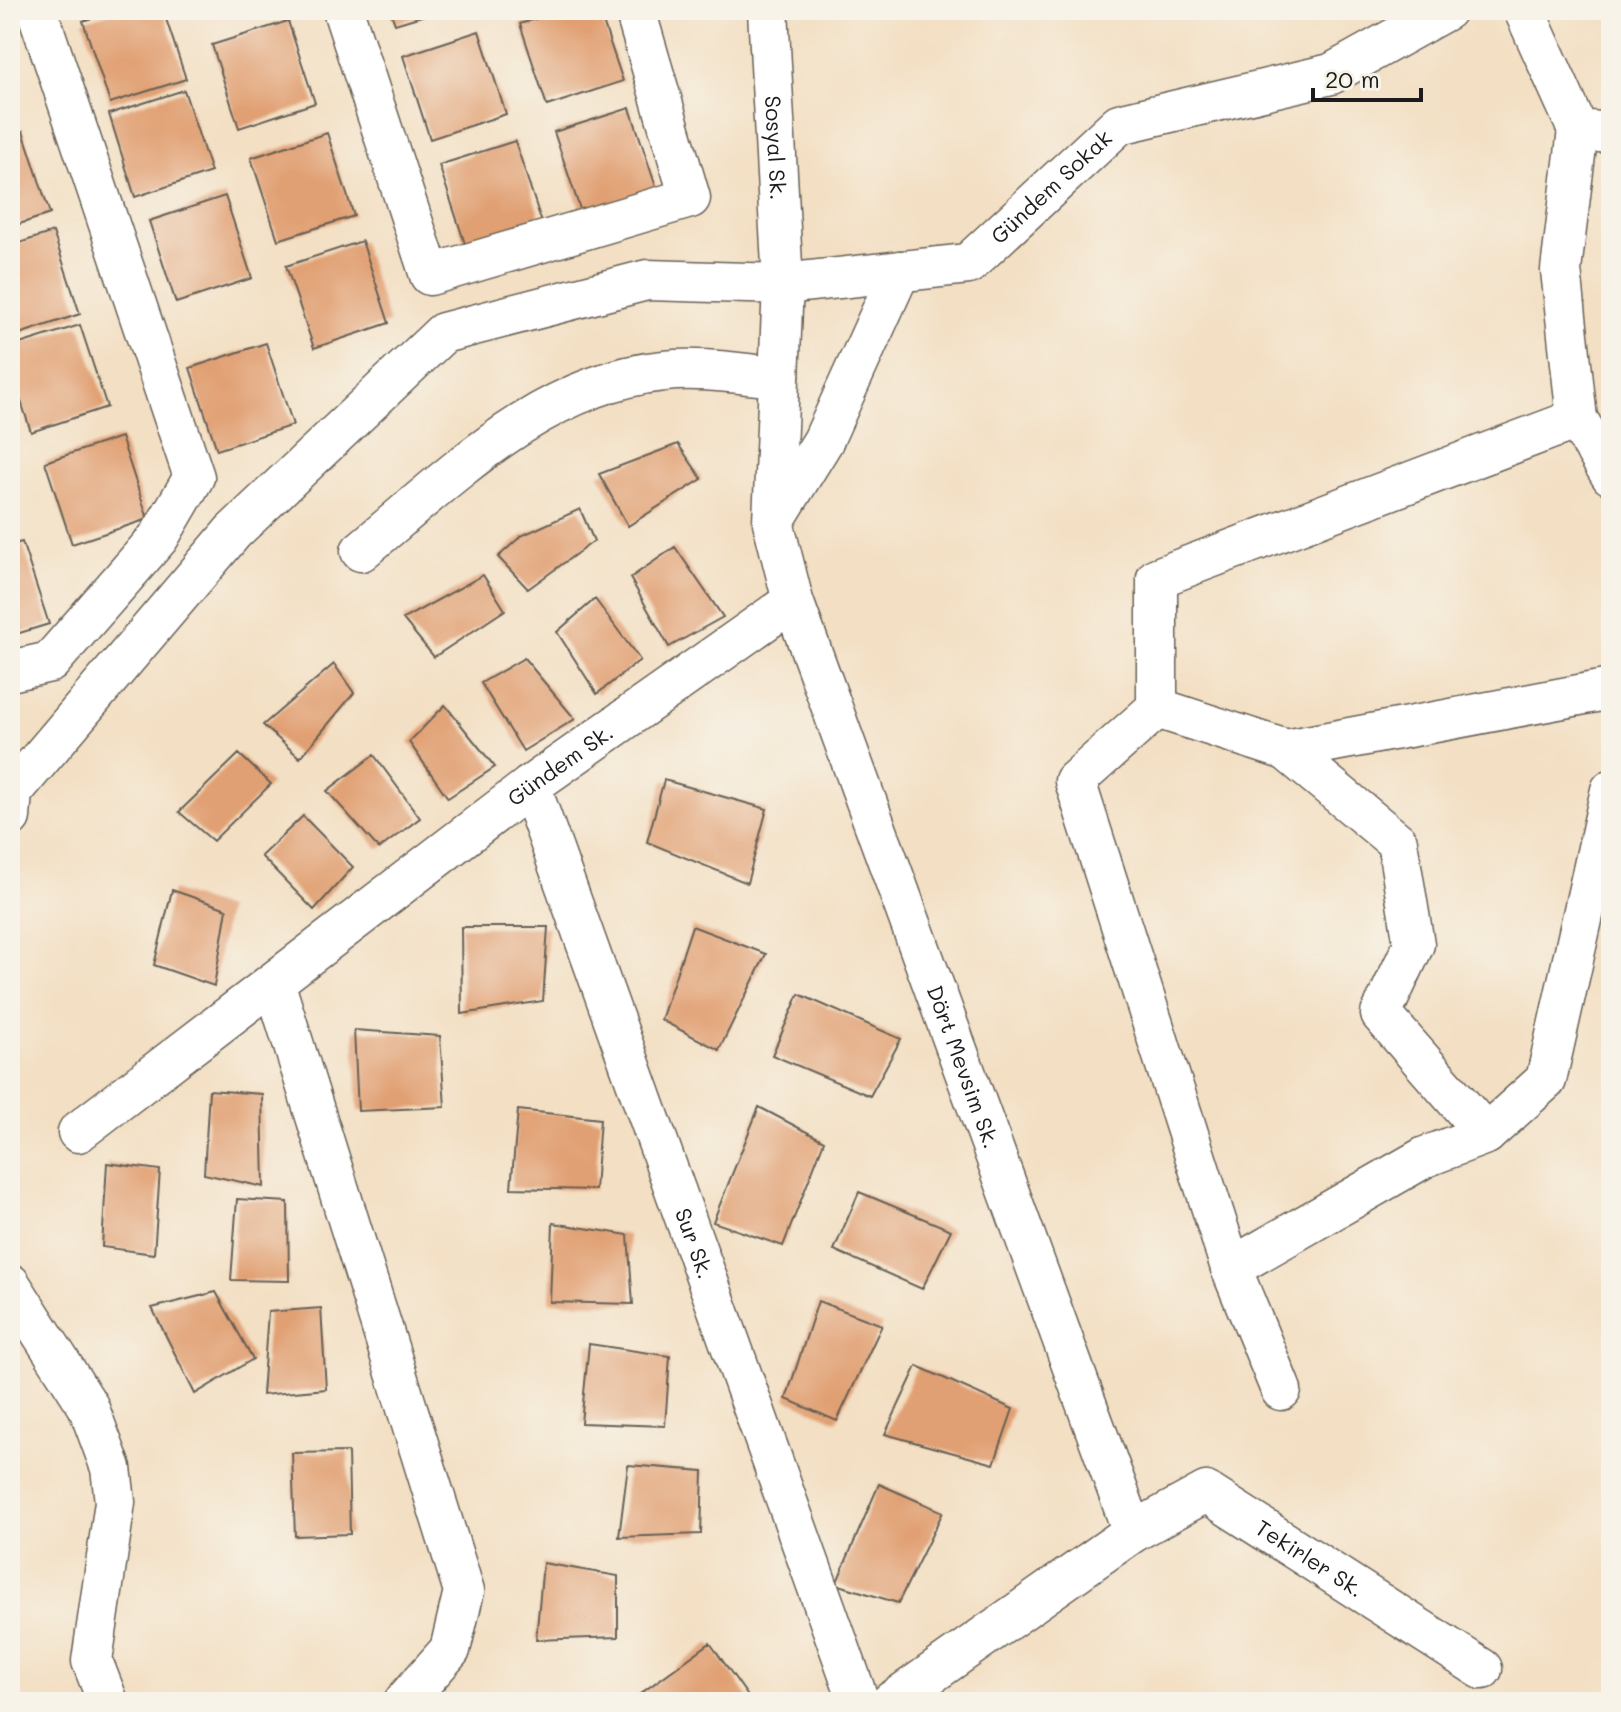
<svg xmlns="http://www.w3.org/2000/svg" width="1621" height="1712" viewBox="0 0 1621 1712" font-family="Mali,sans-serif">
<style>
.building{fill:#e1a073}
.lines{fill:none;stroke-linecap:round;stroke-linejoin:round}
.minor-casing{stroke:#676056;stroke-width:43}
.minor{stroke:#fff;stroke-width:40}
.labels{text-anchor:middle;stroke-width:7;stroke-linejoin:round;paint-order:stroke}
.street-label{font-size:22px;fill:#1c1c1c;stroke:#f7f3e8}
</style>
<rect width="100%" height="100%" fill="#f7f3e8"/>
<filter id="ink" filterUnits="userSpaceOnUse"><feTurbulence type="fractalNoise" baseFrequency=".0125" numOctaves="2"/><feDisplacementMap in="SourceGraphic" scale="16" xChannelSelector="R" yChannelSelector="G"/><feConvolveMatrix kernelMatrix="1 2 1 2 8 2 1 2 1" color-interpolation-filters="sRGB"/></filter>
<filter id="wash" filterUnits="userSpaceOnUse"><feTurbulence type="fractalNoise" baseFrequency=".006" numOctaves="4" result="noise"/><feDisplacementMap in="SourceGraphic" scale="32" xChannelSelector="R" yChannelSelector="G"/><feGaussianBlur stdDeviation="1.8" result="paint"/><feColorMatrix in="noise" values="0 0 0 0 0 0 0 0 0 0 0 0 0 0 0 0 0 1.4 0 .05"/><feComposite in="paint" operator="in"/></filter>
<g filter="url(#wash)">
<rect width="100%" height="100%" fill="#f3dfc3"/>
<g id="blocks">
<path class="building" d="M117 10H163L186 79 110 103 83 21Z
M390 10H438V11L395 24Z
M562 10H599L623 81 547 106 520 24Z
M288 21 315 103 239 128 212 45Z
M479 31 506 114 430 139 403 56Z
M184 90 211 172 135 197 109 114Z
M630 108 657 190 582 215 554 132Z
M23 131 50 214 10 227V136Z
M327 133 354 216 278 240 251 158Z
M515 141 542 223 466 247 439 165Z
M225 196 252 278 176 303 149 221Z
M53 232 80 314 10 337V246Z
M362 241 389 323 314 348 286 266Z
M80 325 107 407 31 432 10 367V347Z
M266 343 293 425 217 450 190 368Z
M121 437 148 519 72 544 45 462Z
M678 444 702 479 628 526 599 474Z
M580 509 594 541 528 589 498 557 521 536Z
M22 542 49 624 10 636V545Z
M675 547 723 617 669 647 630 578Z
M483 575 505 610 434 657 403 619Z
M595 599 640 660 597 694 557 632Z
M524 658 575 719 523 751 481 683Z
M334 664 354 693 300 758 263 725Z
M445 705 495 767 448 798 409 742Z
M239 754 271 784 213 841 179 812Z
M374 755 420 818 379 849 327 791Z
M664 780 767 809 747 883 647 842Z
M303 816 353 867 314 910 261 856Z
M172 890 227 909 214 986 154 965Z
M692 926 766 954 719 1050 661 1020Z
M461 927H548L543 1001 462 1014Z
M799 994 901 1039 870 1096 772 1055Z
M354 1030 440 1036 445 1107 358 1111Z
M209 1090 262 1094 264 1187 204 1174Z
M759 1107 824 1141 783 1246 713 1222Z
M518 1110 600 1119 595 1190 511 1188Z
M107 1163 160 1170 154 1254 102 1247Z
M859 1192 951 1230 922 1289 834 1250Z
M237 1199 288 1202 289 1281 231 1280Z
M553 1223 628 1235 633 1304 550 1302Z
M216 1292 253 1359 195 1394 152 1308Z
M818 1301 882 1325 837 1421 786 1399Z
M321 1308 326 1389 262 1395 268 1312Z
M589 1344 670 1356 665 1426 581 1423Z
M917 1366 1013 1409 994 1464 885 1434Z
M348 1452 350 1534 295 1536 292 1453Z
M628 1465 703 1471 701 1534 619 1537Z
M879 1484 943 1512 898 1603 836 1584Z
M543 1563 618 1576V1637L536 1640Z
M710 1643 752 1702H629Z"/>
</g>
</g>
<g filter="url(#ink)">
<use href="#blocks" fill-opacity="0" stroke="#676056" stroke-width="2"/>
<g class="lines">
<g class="minor-casing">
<g id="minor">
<path d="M343 10 430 275 690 198 635 10"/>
<path id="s1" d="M768 10 783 284 773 522 793 601 1133 1532"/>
<path d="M1524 10 1578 130 1611 133"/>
<path d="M1578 130 1561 270 1577 419 1611 475"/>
<path d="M775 519 823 441 900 271"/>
<path d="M361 551C449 478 544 382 664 371 702 367 741 374 779 377"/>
<path d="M10 671 50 662 159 537 194 477 37 10"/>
<path d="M1157 708 1286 750 1611 689"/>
<path d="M1286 750 1397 842 1414 944 1381 1014 1486 1134"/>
<path id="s2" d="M530 786 859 1702"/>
<path id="s3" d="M10 817 12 792 233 532 443 333 647 280 783 284 968 264 1119 124 1331 74 1446 10"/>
<path d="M275 985 464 1591 450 1650 404 1702"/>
<path id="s4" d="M78 1132 530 786 793 601"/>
<path d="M1231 1268 1075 781 1157 708V578L1577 419"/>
<path d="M10 1284 88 1406 111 1468 115 1502 92 1661 108 1702"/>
<path d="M1281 1390 1231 1268 1425 1157 1486 1134 1546 1080 1611 790"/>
<path id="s5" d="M891 1702 1133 1532 1206 1492 1482 1669"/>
</g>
</g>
<use href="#minor" class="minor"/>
</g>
</g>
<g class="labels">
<g class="street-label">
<text dy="8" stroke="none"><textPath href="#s1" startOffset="138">Sosyal Sk.</textPath></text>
<text dy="8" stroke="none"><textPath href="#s3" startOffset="1302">Gündem Sokak</textPath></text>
<text dy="8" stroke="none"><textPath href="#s4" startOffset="606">Gündem Sk.</textPath></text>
<text dy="8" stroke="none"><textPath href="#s1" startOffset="1090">Dört Mevsim Sk.</textPath></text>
<text dy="8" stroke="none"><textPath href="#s2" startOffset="486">Sur Sk.</textPath></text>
<text dy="8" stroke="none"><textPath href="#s5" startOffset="502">Tekirler Sk.</textPath></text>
</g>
</g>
<rect width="1621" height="1712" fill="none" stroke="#f7f3e8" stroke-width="40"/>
<path d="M1313 88v12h108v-12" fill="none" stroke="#1c1c1c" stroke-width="4"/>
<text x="1325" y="88" font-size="24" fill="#1c1c1c" stroke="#f7f3e8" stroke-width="6" paint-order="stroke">20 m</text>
</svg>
